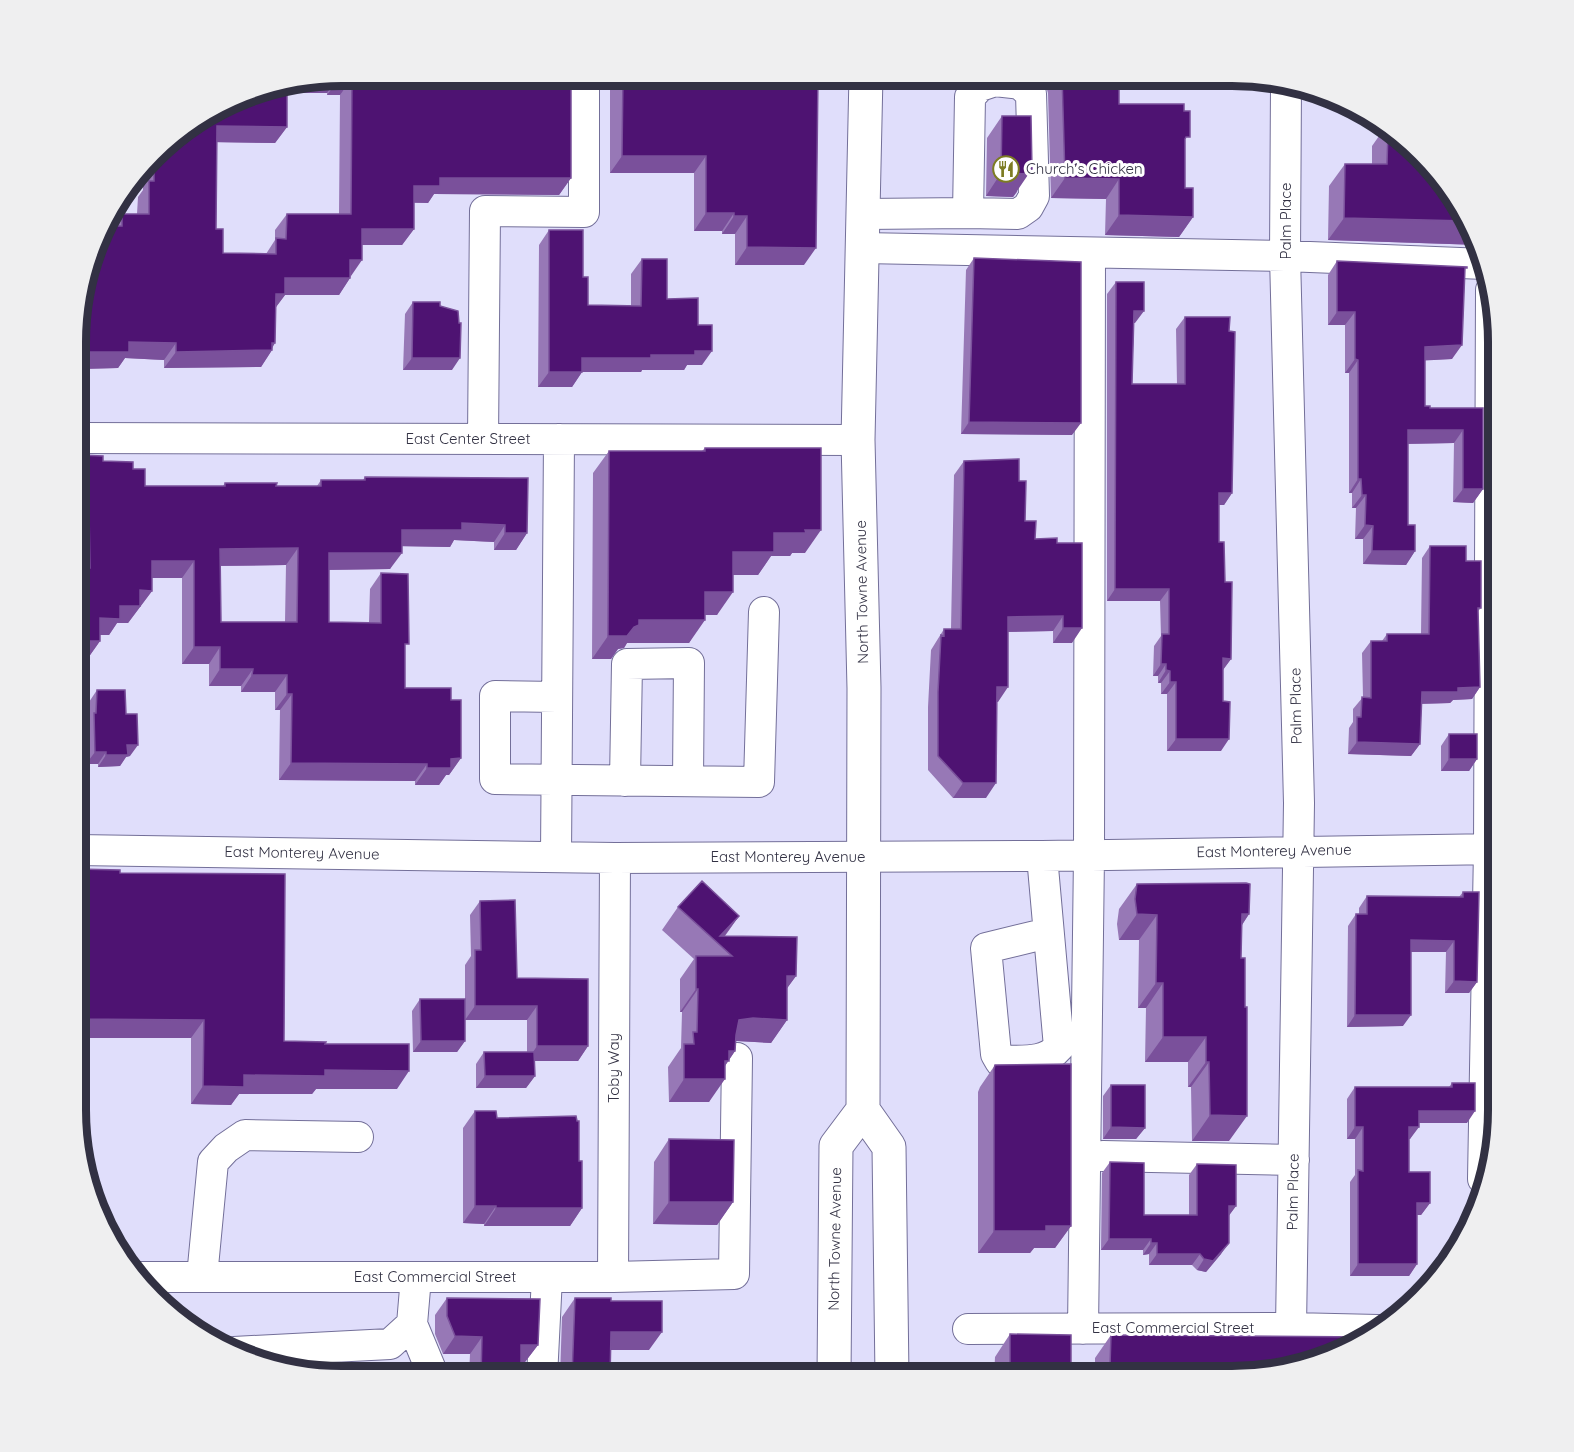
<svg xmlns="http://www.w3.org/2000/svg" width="1574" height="1452" viewBox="0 0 1574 1452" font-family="Quicksand,sans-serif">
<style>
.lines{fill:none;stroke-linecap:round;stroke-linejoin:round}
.minor-casing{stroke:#736f99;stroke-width:32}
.major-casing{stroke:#736f99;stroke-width:35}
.minor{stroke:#fff;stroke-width:30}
.major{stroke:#fff;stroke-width:33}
.wall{fill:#9778b6;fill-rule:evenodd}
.shaded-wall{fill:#7a509b}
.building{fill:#4e1372;stroke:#7a509b;stroke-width:1.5;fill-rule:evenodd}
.labels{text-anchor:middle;stroke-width:6;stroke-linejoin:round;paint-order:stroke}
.poi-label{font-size:15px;fill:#323143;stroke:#fff;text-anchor:start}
.street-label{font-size:15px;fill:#323143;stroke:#fff}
.rim{fill:none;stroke:#323143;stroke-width:8}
</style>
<rect width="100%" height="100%" fill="#e0defb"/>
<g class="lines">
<g class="minor-casing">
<path id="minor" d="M995 81 1020 84 1031 94 1034 196 1028 207 1018 214 968 213 970 97 980 86Z
M1286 85 1285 256 1299 803 1291 1328
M864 214 968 213
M863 248 1285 256 1485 264
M79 438 858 440
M483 439 485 211 584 212V75
M557 697 495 696V779L759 782 764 612
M625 781 627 664 689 663 688 781
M77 850 615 858 1042 856 1499 849
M1042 856 1059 1047C1045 1064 1021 1060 1000 1061L996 1054 986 948 1048 933
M556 857 559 439
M1103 1156 1294 1160
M1483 1179 1489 849 1491 290
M136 1277H613L734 1274 737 1058
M202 1277 213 1162 226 1148 245 1135 358 1137
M613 1277 615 858
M412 1324 434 1377
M968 1329 1291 1328 1378 1330
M1083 1329 1089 855 1090 253
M234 1352 390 1344 412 1324 416 1277
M542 1377 547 1277"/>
</g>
<g class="major-casing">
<path id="major" d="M866 75 858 440 864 688 863 1110 889 1147 892 1377
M834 1377 836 1146 863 1110"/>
</g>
<use href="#minor" class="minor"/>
<use href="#major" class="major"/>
</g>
<path class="wall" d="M342 75H571V178L559 195 434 194 428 203H414V229L402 245H362L350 278 339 295H285L276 307 272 350 261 367 164 368V360L125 358 118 368 80 369V290L104 226H114L122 214H137L138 197 143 190V169L166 141 287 127 275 143 217 142 216 229 223 253 266 254 275 240V230L287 214H339L340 95H327V93H292Z
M610 75H817L804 265H735V234H722V231H694V173H610Z
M1041 75 1119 76V104L1185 144V188L1193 217 1179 237 1105 235 1106 199 1051 198 1048 93 1046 86 1041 80Z
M1002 116 1017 192 1013 197 986 196 987 138Z
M1384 129 1433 166 1479 240 1480 245 1328 240 1329 186 1345 164H1372V146Z
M549 230 583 277 588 305 631 306V274L642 259 667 299 698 325 702 365H687L684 370H642L641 372H582L572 387H538L539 245Z
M974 258 1072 435 961 434 966 270Z
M1337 261 1465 272 1452 359 1425 360V406L1430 408H1483V489L1473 503 1453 502 1454 443 1408 444V525L1415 551 1406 565 1363 564V539H1355L1356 508H1352V493H1349V373H1345V325H1328V275Z
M1116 282 1135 323H1134L1132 384H1177L1176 329 1185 317 1232 493 1224 505H1219V542L1225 582 1231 659 1223 670 1221 751H1167V694H1161V683H1158V676H1153L1154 646 1161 636 1160 601H1107V294Z
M413 302 440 306 452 370H403L405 314Z
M705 448 805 553H792L790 556H771L758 575H733L717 615H705L689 643H627L624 648 618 649 611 659H592L593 473 609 451H702Z
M79 455 133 469 145 486H223L225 483 276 486H317L321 480H363L365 477 527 533 516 550H494V542L454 540 450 547 402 546 390 569 329 570V622H369L370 589 381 573 405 649V688L451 700 461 758 449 775H446L439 785H415V781L279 780 280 710H275V692H241V686H209V664H182V578H152V591L128 623H117L109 635H100V641L88 658H78ZM286 565 285 622H221L220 566Z
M964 461 1019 481 1025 521 1035 539 1057 543 1072 643H1053V631L1008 632 998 702H996L986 798H953L928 770V707L931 650 944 629H951L954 475Z
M1430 546 1466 561 1481 608 1478 611 1480 687 1472 699 1453 700 1450 703 1421 704 1420 744 1411 756 1348 754 1349 728 1353 722V709L1363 697 1362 653 1371 641H1382L1387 634H1421L1422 558Z
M97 690 126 714 130 756 126 757 120 766 98 767V764H86V724L87 722 89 702Z
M1449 734 1477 759 1469 771H1441V746Z
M77 869 120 873 284 1041 325 1044 397 1089H316L312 1094H239L231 1105 191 1104V1038H76Z
M1137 884 1249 914 1242 925 1229 1141H1192L1191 1087H1188V1062H1145L1146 1008H1138L1139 940H1119L1117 924 1119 909Z
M1463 892 1477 982 1469 993H1445L1446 952H1411L1403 1026 1347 1027 1348 926 1356 914H1359V908L1367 896 1459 897Z
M480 901 517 978 588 1046 578 1061H534L535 1076 526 1088H476V1064L484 1052H527V1020H465V965L471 956 470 915Z
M678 907 739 916 725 936 796 976 787 988V1020L771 1043 736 1041 735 1051 725 1066 709 1102H669L668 1067 681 1048 682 1012H680V979L694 959 662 930Z
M420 999 465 1041 457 1052H413L412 1011Z
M995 1065 1071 1226 1055 1248H1034L1030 1253H978V1092L980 1087Z
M1452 1083 1467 1123H1419L1410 1139H1409V1172L1430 1203 1421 1215H1417V1264L1409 1276H1350V1182L1355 1175V1139H1347V1099L1355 1087H1449Z
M1111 1085 1145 1128 1136 1139H1103V1096Z
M475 1111 497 1118 579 1161 582 1208 570 1226H484V1224L463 1223V1128Z
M669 1139 733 1202 717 1225 653 1224 654 1162Z
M1110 1162 1144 1215H1189V1175L1197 1164 1236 1206 1229 1215 1221 1254 1206 1272 1197 1270 1192 1265H1149V1254L1143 1255V1250H1101L1102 1173Z
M447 1298 538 1345 525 1362H521V1377H469L470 1354H443L435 1334V1315Z
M575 1298 611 1301 649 1350H611L610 1377H560L562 1317Z
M1010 1334 1071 1365H1095V1358L1111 1335 1249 1376 994 1377 995 1357Z"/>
<path class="shaded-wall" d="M334 76H339L327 93H292L300 82Z
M352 78 340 95H327L339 79Z
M217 126 287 127 275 143 205 142Z
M622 156H706L694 173H610Z
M1032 169 1013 197 986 196 1001 173Z
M440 178H571L559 195 434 194 428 203 402 202 414 186Z
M1065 178 1119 179 1106 199 1051 198Z
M706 213H734L722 231H694Z
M1119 215 1193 217 1179 237 1105 235Z
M734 216H747L735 234H722Z
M1344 218 1467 221 1479 240 1480 245 1328 240Z
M362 229H414L402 245H351Z
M747 247 816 248 804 265H735Z
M350 260H362L351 276Z
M285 278H350L339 295H285L273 311H264Z
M1134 311H1144L1135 323H1125Z
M1337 312H1355L1345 325H1328Z
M129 342 176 343 164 360 125 358 118 368 80 369V362L87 352Z
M275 343 271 350H272L261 367 164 368 176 352Z
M1462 345 1452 359 1416 361 1425 347Z
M695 351H712L702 365H687L684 370H642L641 372H582L572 387H538L549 372 582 358 651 355Z
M412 358H460L452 370H403Z
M1355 359 1358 360 1349 373H1345Z
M969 422 1081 423 1072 435 961 434Z
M1408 430H1463L1454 443 1398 444Z
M1358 479H1361L1352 493H1349Z
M1463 489H1483L1473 503 1453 502Z
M1219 493H1232L1224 505H1210Z
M1362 495H1366L1356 508H1352Z
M79 504H88L79 516Z
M88 511H89L79 526V524Z
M462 523 505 525 494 542 454 540 450 547 390 546 402 530Z
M1365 525 1373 526 1363 539H1355Z
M805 530H821L805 553H792L790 556H771L758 575H717L733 552 774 533Z
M505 533H527L516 550H494Z
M298 548 286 565 208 566 220 549Z
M1372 551H1415L1406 565 1363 564Z
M329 553H402L390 569 318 570Z
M152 561H194L182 578H140Z
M1115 589H1169L1160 601H1107Z
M140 590 152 591 128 623H117L109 635H89L100 618 120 606Z
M705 592H733L717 615H689Z
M1063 616 1053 631 998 632 1008 617Z
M639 620H705L689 643H627L624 648 618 649 611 659H592L608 636 634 627Z
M1063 628H1082L1072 643H1053Z
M78 641H100L88 658H78Z
M194 647H220L209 664H182Z
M1223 658 1231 659 1222 671Z
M1161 664H1166L1158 676H1153Z
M220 669H253L241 686H209Z
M1166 670 1170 671 1161 683H1158Z
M252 675H287L275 692H241Z
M1170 682H1176L1167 694H1161Z
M997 687H1008L998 702H986Z
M1480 687 1472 699 1453 700 1450 703 1413 704 1422 692 1458 688Z
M287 694H292L280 710H275Z
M1176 739H1229L1221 751H1167Z
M1357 742 1420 744 1411 756 1348 754Z
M127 745H138L130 756 126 757 120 766 98 767 106 755Z
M95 752H106L98 764H86Z
M461 758 449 775H446L439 785H415L427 768 451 759Z
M1449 759H1477L1469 771H1441Z
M291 763 427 764 415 781 279 780Z
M963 783H996L986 798H953Z
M1137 914 1157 915 1139 940H1119Z
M1242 914H1249L1232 940Z
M739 916 723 938 720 936Z
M1411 940 1454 941 1446 952H1402Z
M787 976H796L780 998Z
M1454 981 1477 982 1469 993H1445Z
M1156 983H1163L1146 1008H1138Z
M696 989H698L682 1012H680Z
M475 1006H537L527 1020H465Z
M1355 1015H1411L1403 1026 1347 1027Z
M753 1018 787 1020 771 1043 737 1041 723 1043 739 1020Z
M76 1019 204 1020 191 1038H76Z
M1163 1037H1206L1188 1062H1145Z
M421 1041H465L457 1052H413Z
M537 1046H588L578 1061H527Z
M729 1051H735L716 1079H725L709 1102H669L684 1079Z
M1206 1062H1209L1191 1087H1188Z
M325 1070 409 1071 397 1089H316L312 1094H239L231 1105 191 1104 203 1086 244 1075Z
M485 1076H535L526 1088H476Z
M1419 1111H1475L1467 1123H1411Z
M1210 1115 1247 1116 1229 1141H1192Z
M1111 1127 1145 1128 1136 1139H1103Z
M1355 1127H1363L1355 1139H1347Z
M1409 1127H1419L1410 1139H1401Z
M669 1202H733L717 1225 653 1224Z
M1417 1203H1430L1421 1215H1409Z
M475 1206H496L484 1224 463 1223Z
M1229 1206H1236L1228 1217Z
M496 1208H582L570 1226H484Z
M1046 1226H1071L1055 1248H1034L1030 1253H978L994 1231Z
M1109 1239H1151L1143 1250H1101Z
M1151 1243H1157L1149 1254 1143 1255Z
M1229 1243 1221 1254 1206 1272 1197 1270 1204 1259Z
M1157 1254H1200L1192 1265H1149Z
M1358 1264H1417L1409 1276H1350Z
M611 1332H662L649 1350H598Z
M455 1336 482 1337 470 1354H443Z
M521 1345H538L525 1362H509Z"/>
<path class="building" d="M342 75H571V178H440V186H414V229H362V260H350V278H285V294H276L275 343H272V350L176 352V343L129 342V352H87L86 274 104 226H122V214H149V181H154V155L166 141 256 89 287 84V127L217 126 216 229H223V253L276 254V238L286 239 287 214H351L352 78 339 79V76H334Z
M623 75H818L816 248 747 247V216H734V213H706V156H622Z
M1062 75 1119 76V104H1184V111H1190V137H1186L1185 139V188H1193V217L1119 215V179L1065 178Z
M1002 116H1031L1032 169 1029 174 1001 173Z
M1388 131 1433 166 1467 221 1344 218 1345 164H1387Z
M549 230H583V277H588V305L641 306 642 259H667V299L698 298V325H712V351H695V355H651V358H582V372H549Z
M974 258 1081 262V423L969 422Z
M1337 261 1467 267V268H1465L1462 345 1425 347V406H1430V408H1483V489H1463V430H1408V525H1415V551H1372L1373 526 1365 525 1366 495H1362L1361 479H1358V360L1355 359V312H1337Z
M1116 282H1144V311H1134L1132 384H1185V317H1230L1229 331 1235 332 1232 493H1219V542H1224L1225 582H1232L1231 659 1223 658V701L1230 702 1229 739H1176V682H1170V671L1166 670V664H1161L1162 634H1169V589H1115Z
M413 302H440V306L458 311 459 323H461L460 358H412Z
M705 448H821V530H805L806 533H774V552H733V592H705V620H639V625L634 627 627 636H608L609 451H705Z
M79 455 103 456V461L133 462V469H145V486H225V483H277L276 486H321V480H365V477L528 478 527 533H505V525L462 523V530H402V553H329V622L381 623V573L408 574 409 644H405V688H451V700H461V758L451 759V768H427V764L291 763 292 694H287V675H252L253 669H220V647H194V561H152V591L140 590V606H120V619L100 618V641H78V606H83V568H90L89 511H88V504H79ZM298 548 297 622H221L220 549Z
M1019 459V481H1026L1025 521H1036L1035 539 1057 538V543H1082V628H1063V616L1008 617V687H997L996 783H963L938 756V692L941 635 944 636V629H961L964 461Z
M1430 546H1466V561H1481V608H1478L1480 687 1458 688V692H1422L1420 744 1357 742V717H1361L1362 697 1371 698V641H1387V634H1429Z
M97 690H125L126 714H137L138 745H127L128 755H106V752H95L94 713H96Z
M1449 734H1477V759H1449Z
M77 869 120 870V873L285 874 284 1041 326 1042 325 1044H409V1071L325 1070V1076L244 1075V1087L203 1086 204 1020 76 1019Z
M702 881 739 916 720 936 797 937 796 976H787V1020L753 1018 739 1020 736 1035 735 1051H729V1061H725V1079H684V1044H694L693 1032H697L698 989H696V956H732L678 907Z
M1246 883 1250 884 1249 914H1242L1241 958H1245V1007H1247V1116L1210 1115 1209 1062H1206V1037H1163V983H1156L1157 915 1137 914 1135 899 1137 884Z
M1463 892H1479L1477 982 1454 981V941L1411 940V1015H1355L1356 914H1367V896L1463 897Z
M515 900 517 978 588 979V1046H537V1006H475V950H481L480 901Z
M420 999H465V1041H421Z
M484 1052H534L535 1076H485Z
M1071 1064V1226H1046V1231H994V1069L995 1065Z
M1452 1083H1475V1111H1419V1127H1409V1172H1430V1203H1417V1264H1358V1170L1363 1171V1127H1355V1087H1452Z
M1111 1085H1145V1128L1111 1127Z
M475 1111H496L497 1118 576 1116 577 1121H579V1161H582V1208H496V1206H475Z
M669 1139 734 1140 733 1202H669Z
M1110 1162 1144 1163V1215H1197V1164L1236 1165V1206H1229V1243L1213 1261 1204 1259 1200 1254H1157V1243H1151V1239H1109Z
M447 1298 540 1299 538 1345H521V1377H481L482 1337 455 1336 447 1316Z
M575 1298H611V1301H662V1332H611L610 1377H572Z
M1010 1334 1071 1335V1365L1110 1366 1111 1335 1367 1337 1334 1357 1249 1376 1010 1377Z
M338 1376 376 1377H341Z"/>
<defs>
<g id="restaurant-ring" transform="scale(1.35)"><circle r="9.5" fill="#fff" stroke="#7d7c23" stroke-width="1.5"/><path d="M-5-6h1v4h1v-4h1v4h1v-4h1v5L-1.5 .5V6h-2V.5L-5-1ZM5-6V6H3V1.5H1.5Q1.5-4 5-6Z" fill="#7d7c23"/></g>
</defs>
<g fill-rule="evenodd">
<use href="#restaurant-ring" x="1006" y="169"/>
</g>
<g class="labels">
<g class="poi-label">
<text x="1026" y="174">Church's Chicken</text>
</g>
<g class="street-label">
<text transform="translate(1286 221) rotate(-90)" y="5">Palm Place</text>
<text x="468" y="444">East Center Street</text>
<text transform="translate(862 592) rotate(-91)" y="5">North Towne Avenue</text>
<text transform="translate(1296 706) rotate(-91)" y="5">Palm Place</text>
<text transform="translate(1274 851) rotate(-1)" y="5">East Monterey Avenue</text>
<text transform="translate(302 853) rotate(1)" y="5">East Monterey Avenue</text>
<text x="788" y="862">East Monterey Avenue</text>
<text transform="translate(614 1068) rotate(-90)" y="5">Toby Way</text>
<text transform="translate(1293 1192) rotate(-89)" y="5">Palm Place</text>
<text transform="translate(835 1239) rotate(-89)" y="5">North Towne Avenue</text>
<text x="435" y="1282">East Commercial Street</text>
<text x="1173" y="1333">East Commercial Street</text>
</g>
</g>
<path d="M0 0H1574V1452H0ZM342 86H1232A256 256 0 0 1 1488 342V1110A256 256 0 0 1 1232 1366H342A256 256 0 0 1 86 1110V342A256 256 0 0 1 342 86Z" fill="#efeff0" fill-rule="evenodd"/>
<path class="rim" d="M342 86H1232A256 256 0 0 1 1488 342V1110A256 256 0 0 1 1232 1366H342A256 256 0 0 1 86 1110V342A256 256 0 0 1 342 86Z"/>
</svg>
